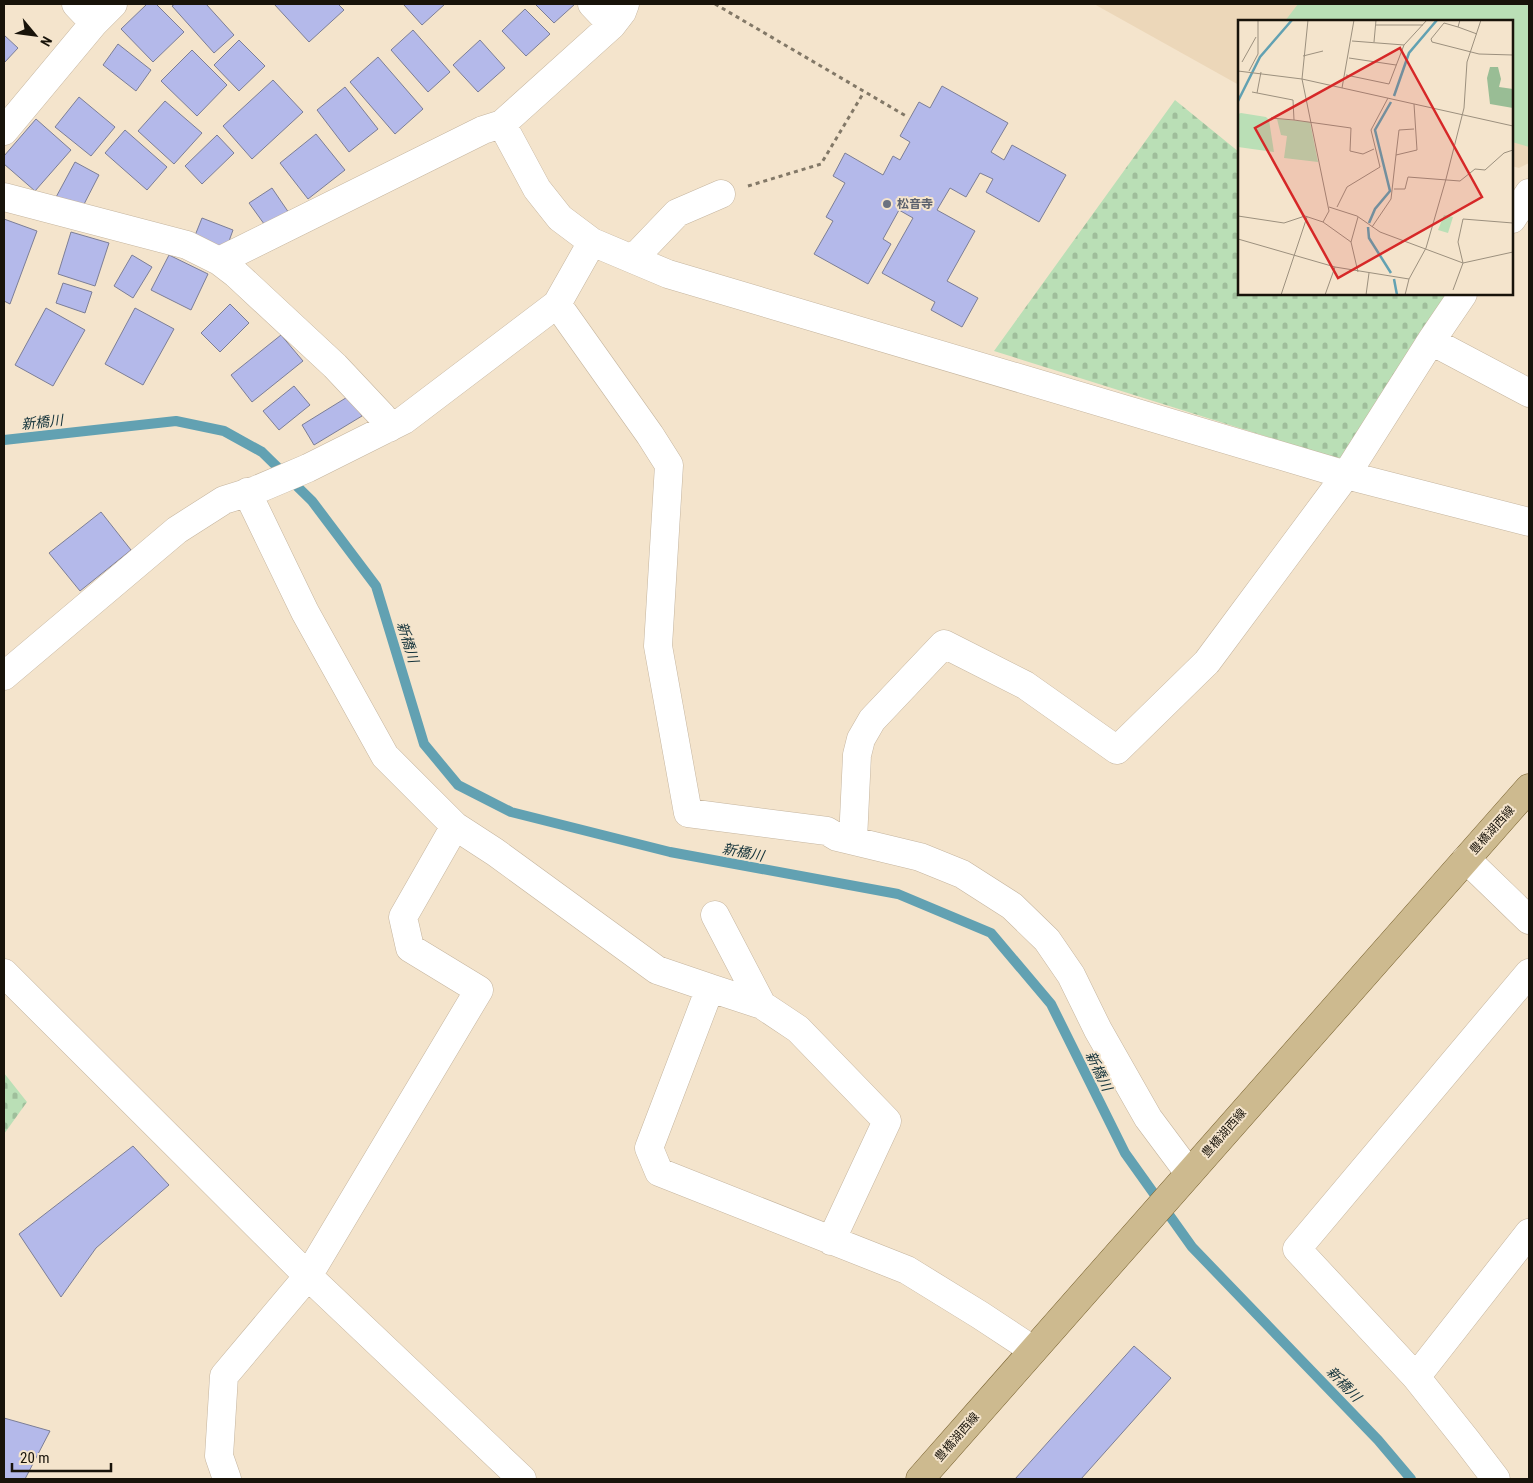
<svg xmlns="http://www.w3.org/2000/svg" width="1533" height="1483" viewBox="0 0 1533 1483" font-family="'Roboto Condensed','Noto Sans JP',sans-serif">
<style>
.built{fill:#ecd7b9}
.cemetery{fill:url(#cemetery-stones)}
.garden{fill:#badfb6}
.lines{fill:none;stroke-linecap:round;stroke-linejoin:round}
.stream{stroke:#62a1b2;stroke-width:10}
.building{fill:#b4b9ea;stroke:#7c7e96}
.minor-casing{stroke:#c5b59f;stroke-width:29}
.major-casing{stroke:#786230;stroke-width:29}
.path{stroke:#827867;stroke-width:3;stroke-dasharray:4 4;stroke-linecap:butt}
.minor{stroke:#fff;stroke-width:28}
.major{stroke:#cdba8f;stroke-width:28}
.worship-dot{fill:#6b7280;stroke:#f4e4cc;stroke-width:2}
.labels{text-anchor:middle;stroke-width:4;stroke-linejoin:round;paint-order:stroke}
.worship-label{font-size:12px;font-weight:bold;fill:#5b616d;stroke:#f4e4cc;text-anchor:start}
.street-label{font-size:12px;fill:#18130a;stroke:#f4e4cc}
.water-label{font-size:14px;font-style:italic;fill:#13323a;stroke:#f4e4cc}
.inset-river{fill:none;stroke:#62a1b2;stroke-width:2.5}
.inset-road{fill:none;stroke:#9c907e;stroke-width:1}
.view{fill:#d62828;fill-opacity:0.15;stroke:#d62828;stroke-width:2.5}
.inset-edge{fill:none;stroke:#18130a;stroke-width:2.5}
</style>
<defs>
<pattern id="cemetery-stones" width="16" height="16" patternUnits="userSpaceOnUse" patternTransform="scale(1.25)"><rect width="16" height="16" fill="#badfb6"/><path d="M2 7V4a2 2 0 0 1 4 0v3zM10 15v-3a2 2 0 0 1 4 0v3z" fill="#9fbe9b"/></pattern>
</defs>
<rect width="100%" height="100%" fill="#f4e4cc"/>
<path class="built" d="M1094 4H1529V163L1519 168 1512 166V21H1239V85Z"/>
<path class="cemetery" d="M1175 100 1239 152V294H1450L1341 460 994 351Z
M4 1073 27 1102 4 1134Z"/>
<path class="garden" d="M1298 4H1529V147L1512 142V21H1285Z"/>
<g class="lines">
<path class="stream" d="M4 440 176 421 224 431 262 452 312 501 376 586 424 744 458 785 511 812 670 852 898 894 991 933 1051 1004 1125 1153 1192 1247 1378 1440 1411 1479"/>
</g>
<path class="building" d="M147 4H156L184 32 153 62 121 29Z
M175 4H206L234 35 214 53 172 6Z
M274 4H338L344 10 309 42Z
M406 4H445L422 25 404 5Z
M535 4H575L554 23Z
M525 9 550 34 526 56 502 31Z
M413 30 450 72 428 92 391 50Z
M4 35 18 48 4 63Z
M239 40 265 66 239 91 214 65Z
M480 40 505 68 478 92 453 65Z
M118 44 151 70 136 91 103 65Z
M192 50 227 85 197 116 161 81Z
M378 57 423 109 395 134 350 82Z
M273 80 303 112 252 159 223 126Z
M942 86 1008 123 991 152 1004 160 1012 145 1066 175 1039 222 986 192 993 179 980 173 966 197 950 188 937 210 975 231 947 281 978 298 962 327 931 310 935 302 882 273 913 218 899 210 883 239 891 244 868 284 814 254 833 221 826 217 845 183 833 176 845 153 883 175 893 156 900 160 910 142 900 136 919 102 930 108Z
M345 87 378 129 349 152 317 110Z
M79 97 115 127 91 156 55 127Z
M165 101 202 133 174 164 138 131Z
M36 119 71 150 35 191 4 164V156Z
M125 130 167 167 147 190 105 153Z
M316 134 345 170 308 199 280 163Z
M217 135 234 153 202 184 185 166Z
M75 162 99 175 80 212 55 199Z
M272 188 289 213 267 228 249 203Z
M202 218 233 230 224 255 192 243Z
M4 219 37 231 10 304 4 301Z
M71 232 109 243 95 286 58 274Z
M132 255 152 267 133 298 114 286Z
M169 255 208 274 191 310 151 290Z
M63 283 92 292 85 313 56 303Z
M230 304 249 323 220 352 201 333Z
M46 308 85 330 53 386 15 365Z
M135 308 174 329 143 385 105 364Z
M281 335 303 361 252 402 231 375Z
M294 386 310 405 279 430 263 411Z
M349 396 362 416 314 445 302 425Z
M101 512 131 550 80 591 49 553Z
M133 1146 169 1185 96 1248 61 1297 19 1234Z
M1134 1346 1171 1378 1081 1479H1015Z
M4 1418 50 1431 25 1479H4Z"/>
<g class="lines">
<g class="minor-casing">
<path id="minor" d="M76 4 94 23
M592 4 612 25
M625 4 622 12 612 25 502 124 537 189 560 218 592 242 668 274 1346 475 1529 522
M4 131 94 23 113 4
M4 197 187 245 219 261 236 274 335 366 382 416 389 428
M1512 219 1529 193
M633 259 677 213 721 194
M219 261 483 130 502 124
M557 304 650 435 669 465 658 646 688 813 827 831 837 837 920 857 962 874 1012 906 1047 940 1071 975 1098 1030 1148 1118 1189 1173
M1431 341 1463 294
M247 492 305 612 385 756 455 826 495 852 657 970 710 988 649 1148 659 1172 907 1270 980 1315 1033 1350
M4 676 177 530 224 500 256 490 308 468 404 420 557 304 592 242
M853 840 857 755 861 739 872 720 944 644 1025 685 1117 750 1207 662 1346 475 1431 341 1529 393
M1466 859 1529 920
M715 915 762 1005
M4 973 308 1276 522 1479
M710 988 762 1005 798 1029 887 1121 831 1241
M1416 1377 1529 1233
M227 1479 219 1456 224 1376 308 1276 479 990 410 948 403 917 455 826
M1496 1479 1467 1441 1416 1377 1297 1249 1529 973"/>
</g>
<g class="major-casing">
<path id="major" d="M920 1479 1529 788"/>
</g>
<path class="path" d="M715 4 906 116
M748 186 821 164 864 92"/>
<use href="#minor" class="minor"/>
<use href="#major" class="major"/>
</g>
<circle class="worship-dot" cx="887" cy="204" r="5"/>
<g class="labels">
<g class="worship-label">
<text x="897" y="208">松音寺</text>
</g>
<g class="street-label">
<text transform="translate(1492 830) rotate(-48)" y="4">豊橋湖西線</text>
<text transform="translate(1224 1133) rotate(-49)" y="4">豊橋湖西線</text>
<text transform="translate(957 1437) rotate(-49)" y="4">豊橋湖西線</text>
</g>
<g class="water-label">
<text transform="translate(42 422) rotate(-6)" y="5">新橋川</text>
<text transform="translate(408 642) rotate(73)" y="5">新橋川</text>
<text transform="translate(743 852) rotate(11)" y="5">新橋川</text>
<text transform="translate(1099 1071) rotate(64)" y="5">新橋川</text>
<text transform="translate(1344 1384) rotate(46)" y="5">新橋川</text>
</g>
</g>
<g transform="translate(1238 20)">
<rect width="275" height="275" fill="#f4e4cc"/>
<path d="M252 47H260L263 59 261 67 275 69V88L252 84 249 58Z" fill="#99bd95"/>
<path d="M39 99 72 102 80 142 46 138 49 116 43 115ZM206 195 215 197 210 213 200 210Z" fill="#badfb6"/>
<path d="M3 93 28 97 31 100 36 132 0 127V94Z" fill="#badfb6"/>
<path class="inset-river" d="M156 76 171 33 199 0M0 81 22 37 54 0M131 203 137 189 152 171 137 110 153 82M130 207 131 218 153 253M156 259 159 275"/>
<path class="inset-road" d="M222 0 220 7 206 3 193 19 194 22 241 34 275 35M138 5H185M220 7 239 14M114 21 166 25M136 22 138 0M65 36 85 31M111 38 158 45M4 42 18 17M0 51 64 59 275 106M11 51 20 34V0M108 55 151 64 166 25 189 0M104 68 116 0M14 72 55 80 56 100 113 108 112 131 125 134 136 129M19 73 23 52M33 98 56 100M158 135 161 110 176 109M156 169H167L170 157 222 161 237 149 247 150 266 133 275 130M91 187 119 196 142 212 225 243 275 232M99 187 109 167 142 147 133 110 150 78M0 196 46 203 67 196 85 202 91 191 64 59 70 0M85 202 113 222M134 207 153 179 158 135 179 130 176 84M0 219 97 247 171 259M120 252 113 222 120 197M215 270 225 243 220 222 225 199 275 203M43 275 69 197M87 275 97 247M128 275 131 253M167 275 171 259 188 228 208 159 226 88 229 42 243 0"/>
<path class="view" d="M162 28 244 177 100 258 17 108Z"/>
<rect width="275" height="275" class="inset-edge"/>
</g>
<rect width="1533" height="1483" fill="none" stroke="#18130a" stroke-width="10"/>
<g transform="translate(35 35) rotate(119)" stroke="#f4e4cc" stroke-width="4" paint-order="stroke">
<path d="M0-4L9 19L0 12L-9 19Z" fill="#18130a"/>
<text y="-8" font-size="14" font-weight="bold" text-anchor="middle" fill="#18130a">N</text>
</g>
<path d="M12 1463v8h99v-8" fill="none" stroke="#18130a" stroke-width="2.5"/>
<text x="20" y="1463" font-size="15" fill="#18130a" stroke="#f4e4cc" stroke-width="4" paint-order="stroke">20 m</text>
</svg>
